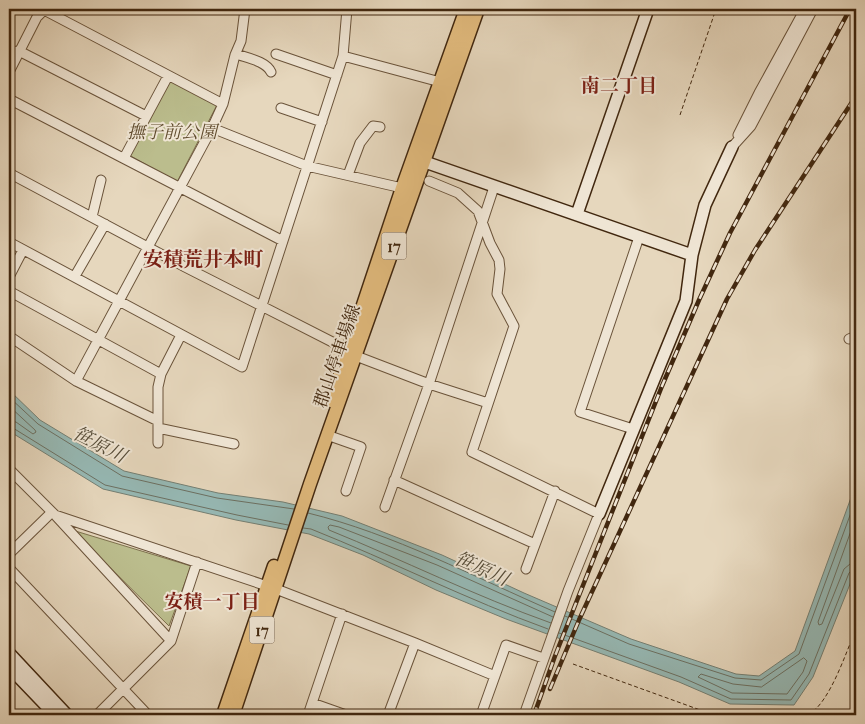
<svg xmlns="http://www.w3.org/2000/svg" width="865" height="724" viewBox="0 0 865 724" font-family="'IM FELL French Canon','Noto Serif JP',serif">
<style>
.green{fill:#bbbd8d;stroke:#7e724e}
.water{fill:#96b9b5;stroke:#747f73}
.lines{fill:none;stroke-linecap:round;stroke-linejoin:round}
.shore{stroke:#6c7062;stroke-width:1}
.street-casing{stroke:#6a533a;stroke-width:11}
.secondary-casing{stroke:#41270f;stroke-width:14}
.primary-casing{stroke:#41270f;stroke-width:15}
.path{stroke:#41270f;stroke-width:1;stroke-dasharray:4 2.5;stroke-linecap:butt}
.street{stroke:#efe5d4;stroke-width:9}
.secondary{stroke:#efe5d4;stroke-width:11}
.primary{stroke:#e3bc7e;stroke-width:12}
.rail-casing{stroke:#41270f;stroke-width:4.5}
.rail{stroke:#efe5d4;stroke-width:2.5;stroke-dasharray:8;stroke-linecap:butt}
.labels{text-anchor:middle;stroke-width:4;stroke-linejoin:round;paint-order:stroke}
.shield{fill:#efe5d4;stroke:#75604a;stroke-width:1}
.shield-label{font-size:16px;font-weight:bold;fill:#41270f}
.park-label{font-size:18px;font-style:italic;fill:#604c2e;stroke:#efe5d4}
.street-label{font-size:18px;fill:#41270f;stroke:#efe5d4}
.neighbourhood-label{font-size:19px;font-weight:bold;fill:#7a1f14;stroke:#efe5d4}
.water-label{font-size:19px;font-style:italic;fill:#564c38;stroke:#efe5d4}
.quarter-label{font-size:20px;font-weight:bold;fill:#7a1f14;stroke:#efe5d4}
</style>
<rect width="100%" height="100%" fill="#e6d7bd"/>
<filter id="stains"><feTurbulence type="fractalNoise" baseFrequency=".004" numOctaves="4"/><feColorMatrix values="0 0 0 0 .2 0 0 0 0 .09 0 0 0 0 .02 0 0 0 .5 -.17"/></filter>
<radialGradient id="worn" r=".72"><stop offset=".6" stop-color="#630" stop-opacity="0"/><stop offset="1" stop-color="#630" stop-opacity=".3"/></radialGradient>
<path class="green" d="M169 80 217 105 177 182 129 155Z
M72 530 191 566 169 626Z"/>
<path class="water" d="M9 390 40 420 124 471 218 493 283 502 342 516 442 555 524 593 631 639 736 674 759 676 795 651 856 484V569L813 677 794 705 730 704 679 682 506 619 436 590 363 555 309 534 236 520 103 489 9 431Z"/>
<g class="lines">
<path class="shore" d="M9 397 38 424 122 476 217 498 294 509
M9 406 35 430 36 432 33 434 16 422 9 421
M9 427 13 428 105 485 237 515 288 525
M308 513C394 534 474 577 555 612
M856 517 818 622 819 625 822 624 844 569 850 564 856 563
M303 528 311 529C391 561 468 600 548 629
M565 616 629 644 735 678 761 680 799 654 856 499
M551 623C475 596 403 560 329 530L328 527 330 525 339 527 437 565 553 617
M559 633 681 677 731 699 791 700 809 674 849 573 852 570 856 569
M804 658 807 661 803 672 787 694 732 693 698 677 701 674 733 684 761 687Z"/>
<g class="street-casing">
<path id="street" d="M9 52 19 51 146 116
M236 54C247 58 266 61 271 72
M276 54 337 75
M343 56 444 83
M9 72 37 17 44 10 223 104
M9 99 283 241
M281 108 322 122
M212 128 307 166 402 188
M738 135 759 93 805 9
M732 147 751 126 813 9
M124 158 168 76
M9 173 185 267 348 350 356 356 429 384 488 403
M348 175 360 143 373 126 380 127
M429 181 458 193 478 211 490 243 499 260 500 269 497 294 514 326 472 452 599 514 568 591 524 715
M92 217 101 180
M9 242 242 367 343 56 347 9
M75 276 105 224
M9 277 23 250
M9 291 161 374
M9 336 76 381 158 421
M849 339 856 336
M76 381 212 128 223 104 235 55 241 41 245 9
M158 428 234 444
M633 429 580 412 639 237
M327 435 361 447 346 491
M158 443V387L161 374 181 335
M9 469 55 515 171 641
M394 480 535 544
M385 507 429 384 494 187
M55 515 276 589 415 643 495 676
M9 554 52 512
M9 568 148 715
M526 569 555 491
M312 703 346 715
M97 715 171 641 197 562
M308 715 342 614
M388 715 415 643
M481 715 506 645 543 658"/>
</g>
<g class="secondary-casing">
<path id="secondary" d="M425 162 692 255
M577 214 648 9
M599 514 686 301 692 255 705 205 732 147
M9 653 67 715
M9 667 55 715"/>
</g>
<g class="primary-casing">
<path id="primary" d="M331 401 402 188 466 9
M223 715 274 566
M233 715 310 484 478 9"/>
</g>
<path class="path" d="M680 115 716 9
M573 664 714 715
M808 715C830 703 846 652 856 629"/>
<use href="#street" class="street"/>
<use href="#secondary" class="secondary"/>
<use href="#primary" class="primary"/>
<g class="rail-casing">
<path id="rail" d="M550 689 579 620 727 299 755 250 856 96
M534 715 555 656 662 386 699 300 730 233 850 9"/>
</g>
<use href="#rail" class="rail"/>
</g>
<g class="labels">
<g class="shield">
<rect x="381.5" y="232.5" width="25" height="27" rx="4"/>
<rect x="249.5" y="616.5" width="25" height="27" rx="4"/>
</g>
<g class="shield-label">
<text x="394" y="252">17</text>
<text x="262" y="636">17</text>
</g>
<g class="park-label">
<text x="172" y="138">撫子前公園</text>
</g>
<g class="street-label">
<text transform="translate(337 356) rotate(-71)" y="6">郡山停車場線</text>
</g>
<g class="neighbourhood-label">
<text x="619" y="92">南二丁目</text>
<text x="212" y="608">安積一丁目</text>
</g>
<g class="water-label">
<text transform="translate(100 444) rotate(27)" y="7">笹原川</text>
<text transform="translate(482 568) rotate(24)" y="7">笹原川</text>
</g>
<g class="quarter-label">
<text x="203" y="266">安積荒井本町</text>
</g>
</g>
<rect width="865" height="724" fill="none" stroke="#e6d7bd" stroke-width="30"/>
<rect x="10" y="10" width="845" height="704" fill="none" stroke="#41270f" stroke-width="2.5"/>
<rect x="15" y="15" width="835" height="694" fill="none" stroke="#41270f"/>
<rect width="100%" height="100%" filter="url(#stains)"/>
<rect width="100%" height="100%" fill="url(#worn)"/>
</svg>
